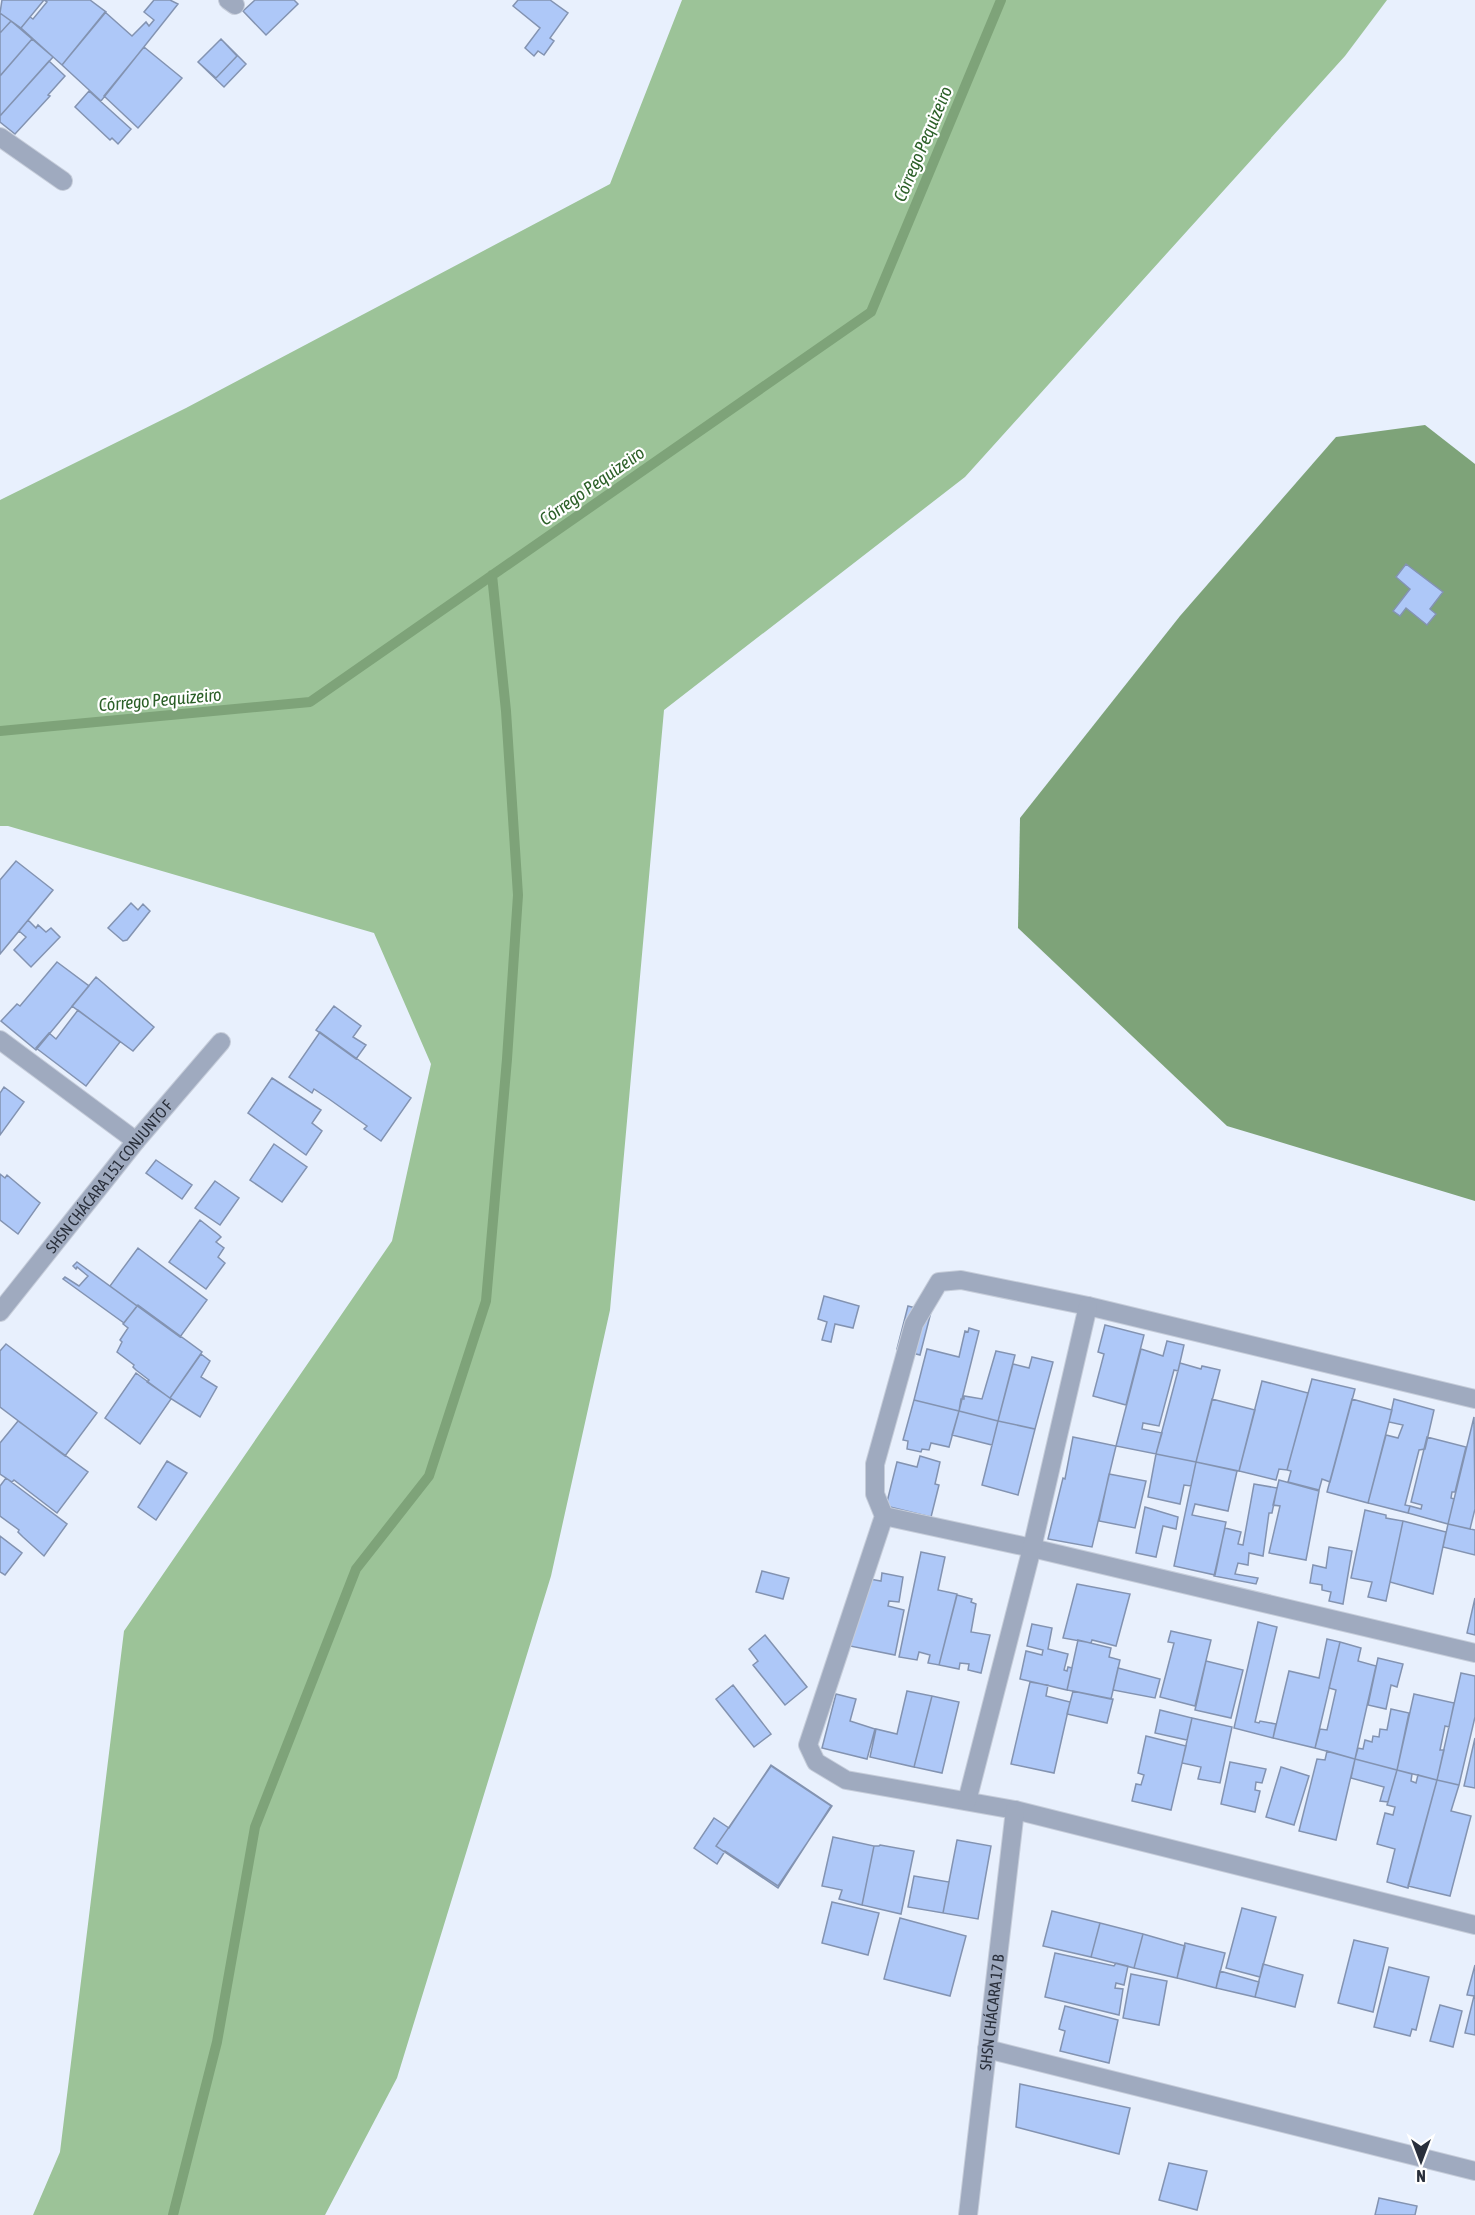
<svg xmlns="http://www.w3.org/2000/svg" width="1475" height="2215" viewBox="0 0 1475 2215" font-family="'Asap Condensed',sans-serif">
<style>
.forest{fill:#9cc398}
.water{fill:#7ea379}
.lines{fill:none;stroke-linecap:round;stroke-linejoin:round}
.stream{stroke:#7ea379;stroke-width:10}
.building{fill:#aec8f8;stroke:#8393b1;stroke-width:1.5}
.minor-casing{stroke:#c6cdda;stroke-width:20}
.minor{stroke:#9faabf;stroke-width:18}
.labels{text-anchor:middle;stroke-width:4.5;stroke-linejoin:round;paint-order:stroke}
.street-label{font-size:16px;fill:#292f3b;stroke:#fff}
.water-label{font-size:18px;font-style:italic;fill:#2b5f27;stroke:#fff}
</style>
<rect width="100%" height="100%" fill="#e8f0fd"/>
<path class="forest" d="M682 0H1387L1345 56 965 477 664 710 610 1310 551 1576 397 2078 325 2215H33L60 2152 124 1631 392 1241 431 1064 374 933 8 826H0V500L186 408 610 184Z"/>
<path class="water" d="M1425 425 1475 464V1201L1227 1126 1018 928 1020 818 1180 616 1336 437Z"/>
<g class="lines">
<path class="stream" d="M0 731 310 702 871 312 1001 0
M173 2215 217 2042 255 1827 356 1569 429 1476 486 1301 507 1059 518 895 506 711 492 575"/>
</g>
<path class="building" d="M2 0H44L21 28 0 13Z
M44 0H90L106 12 62 65 21 28 30 17 33 19 47 2Z
M154 0H170L178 4 101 101 62 65 105 12 132 36 146 22 149 26 154 20 144 12Z
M255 0H294L298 4 266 35 243 11Z
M518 0H550L568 13 550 38 554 41 544 55 538 51 534 56 525 48 540 28 513 6Z
M0 13 11 21 0 33Z
M11 21 32 39 0 76V33Z
M32 39 53 57 0 116V76Z
M221 39 246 64 224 87 198 62Z
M221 39 237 56 216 78 198 62Z
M144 47 182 78 138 128 104 96Z
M49 61 65 76 48 95 50 96 15 134 0 122V116Z
M89 91 131 129 118 144 112 138 110 140 75 107Z
M1406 564 1443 592 1430 609 1436 614 1427 625 1406 608 1400 616 1393 611 1410 589 1396 577Z
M16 861 53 890 0 954V880Z
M131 903 138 910 143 904 150 911 127 940 123 941 108 928Z
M28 920 36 928 38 925 46 932 51 928 60 937 31 967 14 950 26 937 19 931Z
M57 962 89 986 36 1050 1 1021 17 1004 20 1006Z
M96 977 154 1027 133 1051 72 1006Z
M334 1006 361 1026 353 1037 366 1045 356 1059 316 1030Z
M78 1010 120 1042 86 1086 36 1048 49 1033 56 1039Z
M320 1032 411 1098 381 1141 364 1129 367 1126 329 1099 314 1089 312 1093 289 1077Z
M272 1078 321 1110 312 1123 322 1131 306 1155 248 1113Z
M4 1087 24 1102 0 1135V1093Z
M274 1144 307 1167 282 1202 250 1180Z
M156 1160 192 1185 182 1199 146 1173Z
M0 1174 5 1178 7 1175 40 1203 18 1234 0 1220Z
M215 1181 239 1198 220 1225 195 1208Z
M200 1220 219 1235 221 1237 216 1242 224 1248 218 1257 225 1263 206 1289 169 1262Z
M138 1248 207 1300 180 1337 110 1286Z
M77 1262 137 1306 124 1323 63 1279 65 1277 79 1286 88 1276 77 1267 76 1269 73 1266Z
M824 1296 859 1306 853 1328 835 1324 831 1342 822 1340 827 1322 818 1319Z
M138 1305 202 1352 170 1398 147 1382 149 1380 136 1370 133 1367 134 1365 117 1352 122 1342 120 1340 128 1328 123 1324Z
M908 1306 931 1312 920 1355 897 1349Z
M1105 1325 1144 1335 1126 1405 1093 1396 1104 1354 1098 1352Z
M969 1328 979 1331 959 1411 914 1400 927 1349 959 1357 965 1331 968 1332Z
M1167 1341 1184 1345 1178 1371 1174 1370 1159 1426 1143 1423 1142 1429 1162 1433 1156 1454 1116 1446 1141 1349 1163 1356Z
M6 1344 97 1413 65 1456 0 1407V1351Z
M996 1351 1015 1355 998 1421 959 1411 961 1399H964V1396L982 1399Z
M201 1354 210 1361 201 1377 217 1387 200 1417 170 1398Z
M1032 1357 1053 1362 1035 1429 998 1421 1013 1364 1029 1368Z
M1180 1363 1201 1369 1202 1366 1220 1370 1196 1462 1156 1454Z
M136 1373 171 1399 140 1444 105 1418Z
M1312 1379 1355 1389 1330 1482 1322 1479 1319 1490 1288 1482 1291 1471 1287 1470Z
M1262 1381 1308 1393 1287 1470 1279 1469 1276 1480 1239 1471Z
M1212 1399 1255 1410 1239 1471 1196 1462Z
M1352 1399 1392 1410 1368 1503 1327 1492Z
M1394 1399 1434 1410 1425 1449 1419 1450 1405 1505 1410 1506 1408 1513 1368 1503 1386 1435 1398 1438 1403 1425 1389 1422Z
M914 1400 959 1411 949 1447 931 1443 929 1450 922 1449 921 1452 907 1449 908 1441 903 1440Z
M959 1411 998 1421 992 1445 952 1435Z
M1474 1417 1475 1509 1470 1529 1448 1524Z
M18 1421 88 1472 57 1513 14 1480 12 1482 0 1474V1443Z
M998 1421 1035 1429 1018 1495 982 1485Z
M1073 1437 1116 1446 1092 1547 1048 1539 1063 1478 1065 1479Z
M1427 1437 1466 1447 1455 1492H1452L1451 1498 1454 1499 1448 1524 1408 1513 1410 1506 1421 1509 1422 1505 1411 1502Z
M1156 1454 1196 1462 1191 1486 1184 1485 1180 1504 1148 1497Z
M920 1456 940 1462 935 1484 939 1485 931 1517 886 1506 897 1462 917 1467Z
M167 1461 187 1473 156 1520 138 1507Z
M1196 1462 1237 1471 1228 1511 1195 1504 1192 1515 1226 1522 1215 1575 1174 1566Z
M1109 1474 1146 1481 1135 1528 1099 1521Z
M6 1478 67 1524 44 1556 23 1537 18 1532 19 1530 0 1516V1486Z
M1279 1480 1319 1491 1306 1560 1269 1553 1280 1506 1273 1505Z
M1254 1484 1277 1488 1272 1513H1269L1263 1556 1249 1553 1248 1565 1238 1563 1235 1574 1258 1578 1256 1584 1214 1576 1225 1528 1241 1532 1238 1544 1243 1545Z
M1145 1507 1178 1517 1176 1529 1163 1526 1156 1557 1136 1553Z
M1365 1510 1386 1515V1518L1403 1521 1386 1601 1368 1597 1372 1582 1351 1578Z
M1403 1521 1446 1532 1433 1594 1390 1582Z
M1448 1524 1475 1530V1555L1443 1547Z
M0 1536 22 1553 5 1575 0 1572Z
M1329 1547 1352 1551 1343 1604 1329 1601 1331 1592 1322 1590V1585L1310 1583 1313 1565 1326 1568Z
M921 1552 945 1557 938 1590 957 1594 939 1665 928 1663 930 1655 919 1652 917 1660 899 1657Z
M762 1571 789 1578 783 1599 756 1592Z
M882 1573 903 1577 899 1602 889 1601 888 1606 904 1610 895 1655 850 1646 861 1600 865 1601 870 1579 881 1581Z
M1077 1584 1130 1594 1116 1646 1092 1640 1091 1643 1063 1638Z
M957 1595 972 1599 971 1602 976 1604 971 1632 990 1635 981 1673 968 1670 969 1664 960 1663 959 1669 939 1665Z
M1475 1598V1635L1467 1633Z
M1258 1622 1277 1627 1255 1722 1259 1723 1260 1721 1276 1724 1273 1738 1234 1728Z
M1032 1624 1052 1628 1048 1649 1068 1654 1064 1670 1067 1671 1068 1667 1072 1668 1067 1690 1020 1679 1026 1651 1042 1655 1043 1650 1027 1646Z
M1171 1631 1211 1640 1195 1706 1160 1697 1174 1643 1168 1642Z
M765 1635 807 1687 785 1705 753 1665 758 1661 749 1649Z
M1327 1639 1340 1642 1315 1748 1273 1738 1289 1671 1319 1678Z
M1078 1640 1111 1648 1109 1657 1120 1660 1111 1699 1067 1690Z
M1340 1642 1361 1648 1358 1661 1376 1666 1355 1759 1315 1748 1320 1729 1327 1730 1336 1690 1329 1688Z
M1378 1658 1403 1664 1397 1687 1391 1685 1386 1709 1368 1705Z
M1206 1661 1243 1670 1231 1718 1195 1710Z
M1118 1668 1160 1679 1155 1698 1113 1690Z
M1461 1673 1475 1676V1717L1459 1785 1437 1780Z
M1030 1682 1048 1685 1046 1696 1070 1702 1054 1773 1011 1764Z
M733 1685 771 1734 754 1747 716 1699Z
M907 1691 932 1696 914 1767 870 1757 876 1729 897 1734Z
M1073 1691 1113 1699 1107 1723 1067 1714Z
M836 1694 856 1699 850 1721 875 1729 867 1759 822 1748Z
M1414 1694 1454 1703 1449 1727 1445 1726 1440 1750H1444L1437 1780 1397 1770Z
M932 1696 959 1702 942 1773 914 1767Z
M1391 1709 1409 1713 1397 1770 1355 1759 1358 1748 1363 1749 1365 1740 1372 1742 1373 1736 1379 1737 1380 1729 1387 1730Z
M1160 1710 1192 1718 1187 1740 1155 1733Z
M1192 1718 1232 1727 1220 1783 1198 1779 1201 1767 1182 1763Z
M1146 1736 1186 1746 1171 1810 1132 1801 1136 1784 1141 1785 1144 1775 1138 1773Z
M1475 1738V1788L1464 1786Z
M1327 1751 1355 1759 1336 1840 1299 1831 1317 1759 1325 1760Z
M1355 1759 1397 1770 1388 1802 1380 1801 1384 1787 1351 1778Z
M1230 1762 1266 1769 1262 1783 1256 1782 1255 1790 1260 1791 1255 1812 1221 1804Z
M771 1765 832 1806 778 1886 725 1851 717 1864 694 1848 714 1818 729 1828Z
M771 1766 831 1806 778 1888 716 1846Z
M1281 1767 1309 1776 1294 1825 1266 1817Z
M1397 1770 1412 1774 1411 1781 1416 1783 1418 1775 1437 1780 1408 1888 1387 1882 1395 1849 1377 1844 1385 1813 1393 1815 1395 1807 1387 1805Z
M1437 1780 1459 1785 1451 1811 1471 1816 1450 1896 1408 1886Z
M833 1837 874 1846 862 1905 839 1899 842 1890 822 1886Z
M957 1840 991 1846 978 1919 943 1913Z
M880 1845 914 1851 901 1914 862 1905 874 1846H879Z
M914 1876 949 1882 943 1913 908 1907Z
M832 1902 879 1913 868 1955 822 1943Z
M1242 1908 1276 1917 1260 1977 1226 1968Z
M1052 1911 1100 1923 1091 1957 1043 1946Z
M900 1918 966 1936 950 1996 884 1979Z
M1100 1923 1143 1934 1134 1968 1091 1957Z
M1143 1934 1185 1946 1177 1978 1134 1968Z
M1354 1940 1388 1948 1373 2012 1338 2003Z
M1185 1943 1225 1953 1216 1988 1177 1978Z
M1055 1953 1114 1966 1116 1963 1128 1966 1124 1985 1116 1983 1115 1988 1123 1989 1119 2015 1045 1997Z
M1263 1964 1303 1975 1295 2007 1255 1997Z
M1475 1965V2035L1465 2033 1474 1996 1467 1995Z
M1389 1967 1429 1977 1416 2030 1412 2029 1410 2036 1374 2027Z
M1220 1971 1259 1982 1255 1997 1216 1988Z
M1131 1974 1167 1981 1159 2025 1123 2018Z
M1440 2005 1462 2011 1453 2047 1430 2041Z
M1065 2006 1118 2020 1109 2063 1060 2051 1065 2031 1059 2029Z
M1020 2084 1130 2108 1119 2154 1016 2127Z
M1169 2163 1207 2171 1197 2210 1159 2200Z
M1379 2198 1417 2206 1415 2215H1375Z"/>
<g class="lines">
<g class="minor-casing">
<g id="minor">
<path d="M228 0 235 5"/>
<path d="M0 137 63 181"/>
<path d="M0 1040 136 1141"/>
<path id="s1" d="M0 1312 136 1141 221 1042"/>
<path d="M1475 1399 1088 1306 961 1280 939 1282 914 1324 875 1464V1494L884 1516 808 1745 816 1762 846 1780 1015 1810 1475 1925"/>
<path d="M884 1516 1032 1548 1475 1653"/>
<path d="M967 1801 1032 1548 1088 1306"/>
<path d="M987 2049 1475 2171"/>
<path id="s2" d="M968 2215 1015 1810"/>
</g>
</g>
<use href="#minor" class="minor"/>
</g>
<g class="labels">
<g class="street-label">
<text dy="6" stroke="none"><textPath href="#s1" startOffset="174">SHSN CHÁCARA 151 CONJUNTO F</textPath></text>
<text dy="6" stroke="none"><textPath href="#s2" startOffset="204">SHSN CHÁCARA 17 B</textPath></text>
</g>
<g class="water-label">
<text transform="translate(923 144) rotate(-67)" y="6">Córrego Pequizeiro</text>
<text transform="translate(592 486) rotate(-35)" y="6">Córrego Pequizeiro</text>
<text transform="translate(160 700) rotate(-5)" y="6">Córrego Pequizeiro</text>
</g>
</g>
<g transform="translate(1421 2161) rotate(180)" stroke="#ffffff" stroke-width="4.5" paint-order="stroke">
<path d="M0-4.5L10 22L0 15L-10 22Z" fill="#292f3b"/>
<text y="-9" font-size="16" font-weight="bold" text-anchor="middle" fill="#292f3b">N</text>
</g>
</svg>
